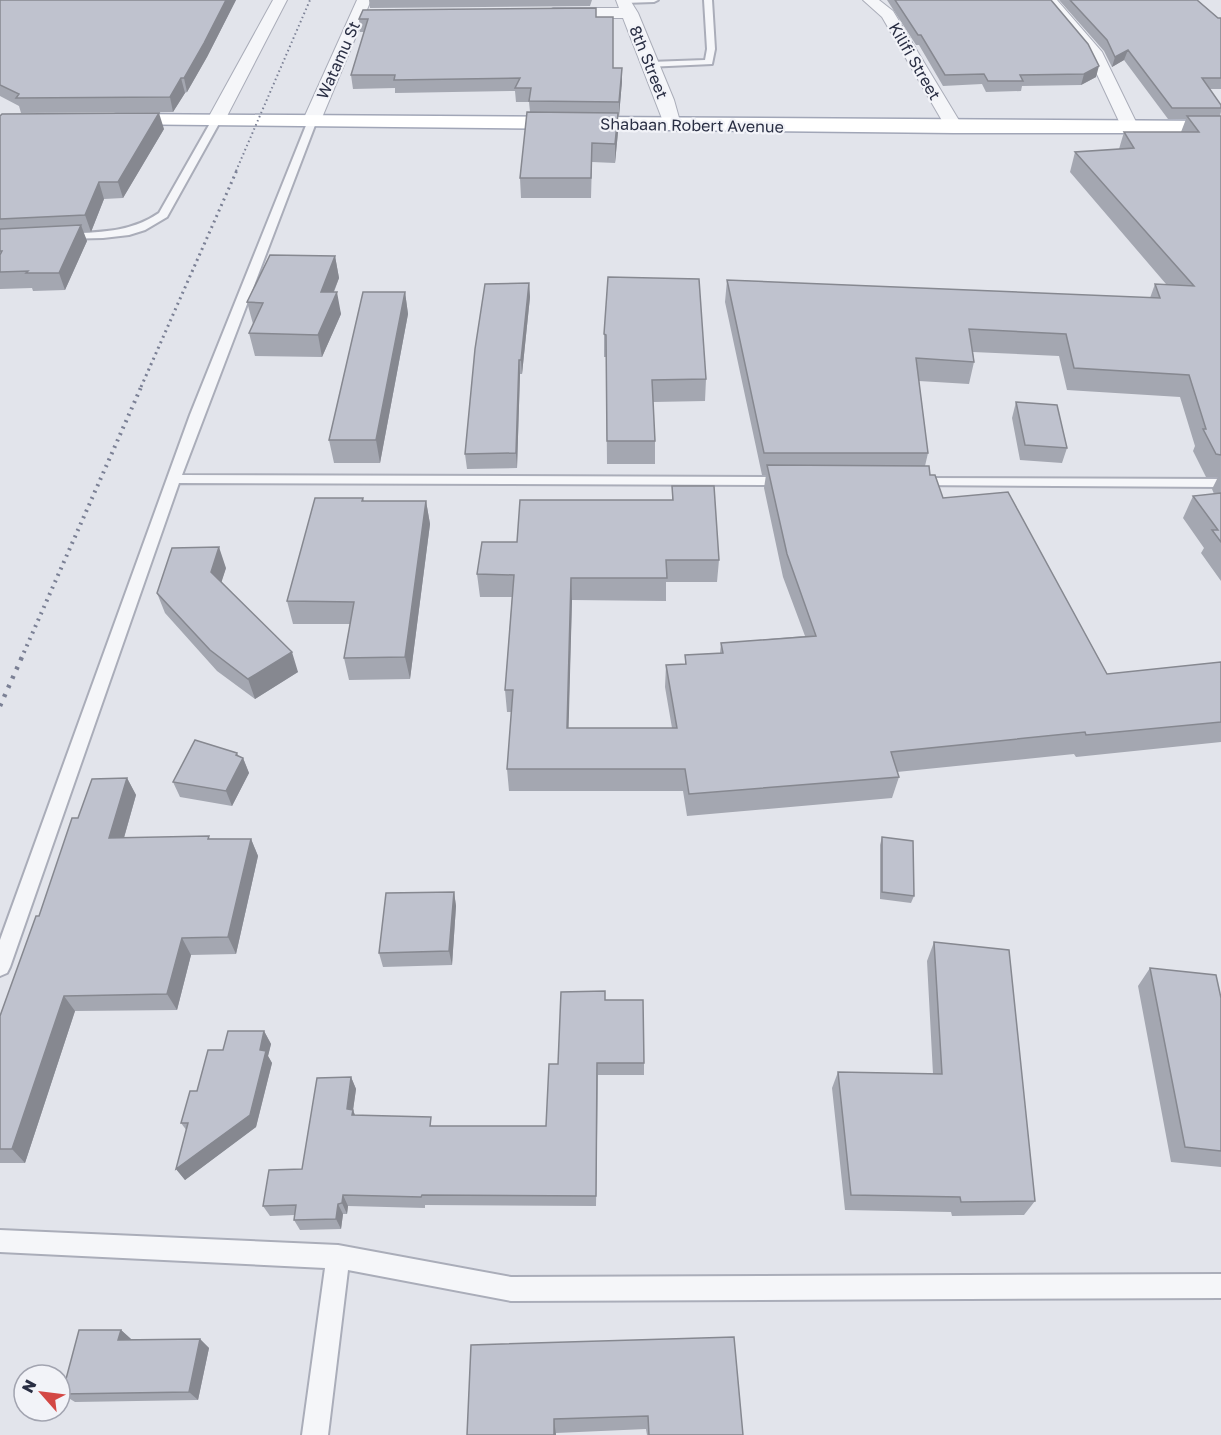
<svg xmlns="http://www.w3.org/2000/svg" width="1221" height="1435" viewBox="0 0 1221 1435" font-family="'Golos Text',sans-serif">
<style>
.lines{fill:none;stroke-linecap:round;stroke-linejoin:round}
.service-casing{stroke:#aaadb9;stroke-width:4}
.minor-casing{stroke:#aaadb9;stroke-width:2}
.primary-casing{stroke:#a1a6b7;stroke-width:3}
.service{fill:#f5f6f9;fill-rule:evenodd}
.minor{fill:#f5f6f9;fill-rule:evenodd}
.primary{fill:#fff;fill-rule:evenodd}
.rail-far3{stroke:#7b8095;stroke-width:2;stroke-dasharray:1.5 3;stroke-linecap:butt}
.rail-far2{stroke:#7b8095;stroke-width:3;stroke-dasharray:2 4;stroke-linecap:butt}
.rail-far1{stroke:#7b8095;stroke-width:4;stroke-dasharray:2 5;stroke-linecap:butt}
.rail{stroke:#7b8095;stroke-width:4.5;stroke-dasharray:3 7;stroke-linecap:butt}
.wall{fill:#a4a7b1}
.shaded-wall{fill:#868890}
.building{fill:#bfc2ce;stroke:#868890;stroke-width:1.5}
.labels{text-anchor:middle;stroke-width:4.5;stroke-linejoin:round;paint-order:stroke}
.far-street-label{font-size:16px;fill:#292e43;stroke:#f2f3f8}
</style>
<rect width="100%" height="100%" fill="#e2e4eb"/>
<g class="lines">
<g class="service-casing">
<path id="service" d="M621 0H658L654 2 624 3Z
M704 0H712L715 49 712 64 647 67 646 65 650 62 705 60 707 49Z
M213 118 221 120 167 217 145 230 129 235 103 238 60 239 59 237 64 234C98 232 130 233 159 213Z
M309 118 317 120 182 475 788 477 795 481 788 485 179 483 10 967 7 973 0 976V940L190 415Z
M916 478 1221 479V487L911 485 909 482 911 479Z
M0 1230 338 1245 511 1277 1221 1274V1298L511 1301 348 1270 328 1435H302L325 1268 0 1252Z"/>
</g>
<g class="minor-casing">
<path id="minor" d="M273 0H287L225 120 222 124H210L207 120Z
M357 0H371L321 120 318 124H306L303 120Z
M616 0H630L638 13 674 100 681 125 678 129H666L623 18H553L545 13 553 8H619Z
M863 0H879L893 11 963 127 960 131H948L882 17Z
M1042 0H1057L1102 52 1138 126 1135 130H1123L1087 53Z"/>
</g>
<g class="primary-casing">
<path id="primary" d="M116 114 1221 121V133H954L109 124 107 120 109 116Z"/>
</g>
<use href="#service" class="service"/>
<use href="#minor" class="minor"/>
<use href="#primary" class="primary"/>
<path class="rail-far3" d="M236 171 310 0"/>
<path class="rail-far2" d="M141 387 237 170"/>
<path class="rail-far1" d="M21 659 142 385"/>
<path class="rail" d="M0 706 22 657"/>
</g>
<path class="wall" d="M0 0H236L207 57 187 92 185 93 173 112 21 113 19 106 0 96Z
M369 0H592L590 6 370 8Z
M887 0H1051L1096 77 1081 85 1022 86 1021 91 986 92 982 84 943 86 919 45H916Z
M1059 0H1197L1218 18H1221V89H1209L1221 105V112L1220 116H1221V581L1201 553 1204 548 1183 518 1193 496 1214 494 1212 489 1218 477H1206L1193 451 1195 446 1180 397 1067 390 1059 356 973 352 974 362 969 384 919 381 928 453 925 466 943 498 1107 674 1221 662V742L1076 757 1074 754 897 772 899 777 892 798 687 816 683 791H509L507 769 512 712H507L505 690 512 597H480L477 574 517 542 672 500V486L719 560 717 582H666V601L572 600 568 728H672L665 687 666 665 685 664V655L720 653 721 643 805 636 783 577 764 488 766 475H762L725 302 727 280 1150 298 1155 284H1166L1070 172 1075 152 1119 149 1124 132H1181L1186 119H1168L1124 60 1112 67 1104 51Z
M596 17 613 68H622V81L619 116H618V132L615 163 592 162 591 198H521L520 178 530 112 529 102H516L515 91 395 93V88L353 89 351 75 364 32H360L359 19Z
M0 116 164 129 123 198 104 199 91 232H83L87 241 65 290 33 291 32 288 0 289Z
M335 256 339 278 334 292 341 314 322 357 255 356 249 333 253 324 247 302Z
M608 277 706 379 705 401 653 402 655 441V464H607L606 357H604V334Z
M529 283 530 297 522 374H520L517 468 467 469 465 454Z
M405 292 408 314 380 463H334L329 440Z
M1016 402 1067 448 1062 463 1020 460 1012 418Z
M363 498 364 501H426L430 524 410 679 349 680 344 658 350 624H293L287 601Z
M226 568 221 582 298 672 255 699 217 671 165 613 157 593Z
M239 756 243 758 249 773 232 806 180 797 173 782Z
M127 778 136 795 124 838 251 839 258 856 236 954 191 955 177 1010 75 1011 25 1163H0V1016L78 818Z
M882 837 914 896 911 903 880 899V845Z
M454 892 456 906 452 965 383 967 379 953Z
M934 942 1035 1201 1024 1215 952 1216 951 1212 845 1210 832 1088 838 1072 933 1074 927 961Z
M1150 968 1221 998V1167L1171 1162 1138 986Z
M605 1000 644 1063V1075H598L596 1206 425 1205V1208L348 1206 347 1214H343L341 1229 300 1230 294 1220V1215L270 1216 263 1206 302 1169 351 1077 356 1089 353 1110 355 1115 434 1126H546L558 1064Z
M264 1031 271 1044 268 1056 272 1063 256 1127 185 1180 176 1169 187 1131 181 1123 197 1091Z
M121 1330 131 1339H200L209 1348 198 1400 75 1402 62 1394Z
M471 1345 743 1435H647L646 1429 556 1433V1435H467Z"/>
<path class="shaded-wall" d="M226 0H236L207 57 187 92 184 78Z
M1128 50 1124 60 1112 67 1115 57Z
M1099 66 1096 77 1081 85 1084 74Z
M622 68V81L619 116V102Z
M181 78 185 93 173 112 170 97Z
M159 113 164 129 123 198 118 182Z
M618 113V132L615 163V144Z
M99 182 104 199 91 232 85 215Z
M81 225 87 241 65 290 59 273Z
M335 256 339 278 325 313 321 292Z
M529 283 530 297 522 374 521 360Z
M337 292 341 314 322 357 318 335Z
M405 292 408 314 380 463 376 440Z
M519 360 520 374 517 468 516 453Z
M426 501 430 524 410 679 405 657Z
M219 547 226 568 218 593 211 572Z
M571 578 572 600 568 750 567 728Z
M292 652 298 672 255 699 248 679Z
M237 753 241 762 243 758 249 773 232 806 226 791Z
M127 778 136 795 119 855 109 838Z
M251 839 258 856 236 954 228 937Z
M454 892 456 906 452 965 449 951Z
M182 938 191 955 177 1010 167 994Z
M64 996 75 1011 25 1163 12 1149Z
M264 1031 271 1044 268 1056 272 1063 256 1127 185 1180 176 1169 260 1050Z
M351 1077 356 1089 353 1110 357 1121 347 1109Z
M343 1195 348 1206 347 1214 342 1203Z
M338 1204 343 1214 341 1229 336 1219Z
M121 1330 131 1339 128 1348 118 1340Z
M200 1339 209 1348 198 1400 189 1392Z
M554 1419 556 1435H554Z"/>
<path class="building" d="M0 0H226L204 43 184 78H181L170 97 16 98 19 94 0 85Z
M895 0H1051L1088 44 1099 66 1084 74 1020 75 1023 81H988L984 74 945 75 921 35H918Z
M1070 0H1197L1218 18H1221V78H1202L1221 105V108H1172L1128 50 1115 57 1107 40Z
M596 8V17H613V68H622L619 102 529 101 531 88H515L520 78 394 80 395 75H351L368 19H359L363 10Z
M527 112 618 113 615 144 592 143 591 178H520Z
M159 113 118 182H99L85 215 0 219V116L2 114Z
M1187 116H1221V455L1216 454 1203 429H1206L1189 375 1074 368 1066 334 969 329 974 362 916 358 928 453H764L727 280 1160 298 1155 284 1194 286 1075 152 1134 148 1124 132H1199Z
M81 225 59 273H26L28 271 0 272V255L2 251H0V229Z
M270 255 335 256 321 292H337L318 335 249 333 263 303 247 302Z
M608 277 699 279 706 379 652 380 655 441H607L606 335 604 334Z
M529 283 521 360H519L516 453 465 454 475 349 485 284Z
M363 292H405L376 440H329Z
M1016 402 1057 405 1067 448 1025 445Z
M767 465 929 466 930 475H935L943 498 1008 492 1107 674 1221 662V722L1086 735 1085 732 891 752 899 777 689 794 685 769H507L513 690H505L514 575 477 574 482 542H517L520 500H673L672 486H714L719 560H666L667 578H571L567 728H677L666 665 686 664 685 655 723 653 721 643 816 636 787 554Z
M1221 493V542L1212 530H1218L1193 496Z
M315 498H363L362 501H426L405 657 344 658 354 602 287 601Z
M219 547 211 572 292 652 248 679 210 650 157 593 172 548Z
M195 740 237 753 236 755 243 758 226 791 173 782Z
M127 778 109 838 209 836 208 839H251L228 937 182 938 167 994 64 996 12 1149H0V1016L36 916H39L72 818H78L92 779Z
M882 837 913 841 914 896 882 892Z
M454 892 449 951 379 953 386 893Z
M934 942 1009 950 1035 1201 961 1202 960 1197 851 1195 838 1072 942 1074Z
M1150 968 1216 975 1221 998V1151L1185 1147Z
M605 991V1000H643L644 1063H597L596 1196 422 1195 421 1197 343 1195 342 1203 338 1204 336 1219 294 1220 296 1205 263 1206 269 1170 302 1169 317 1078 351 1077 347 1109 353 1110 352 1115 431 1117 430 1126H546L549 1064H558L561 992Z
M228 1031H264L260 1050 266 1051 250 1115 176 1169 188 1123H181L190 1091H197L208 1050H223Z
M79 1330H121L118 1340 200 1339 189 1392 62 1394Z
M734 1337 743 1435H649L648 1416 554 1419V1435H467L471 1345Z"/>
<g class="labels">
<g class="far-street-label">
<text transform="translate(338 60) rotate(-66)" y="6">Watamu St</text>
<text transform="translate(915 61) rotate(60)" y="6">Kilifi Street</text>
<text transform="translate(649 62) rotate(68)" y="6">8th Street</text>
<text transform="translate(692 125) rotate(1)" y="6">Shabaan Robert Avenue</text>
</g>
</g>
<g transform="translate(42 1393) rotate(298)"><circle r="28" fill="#f2f3f8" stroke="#a2a4b0" stroke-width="1.5"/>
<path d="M0-4.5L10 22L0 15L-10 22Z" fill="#d34744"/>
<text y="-9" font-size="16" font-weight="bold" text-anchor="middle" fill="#292e43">N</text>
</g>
</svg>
